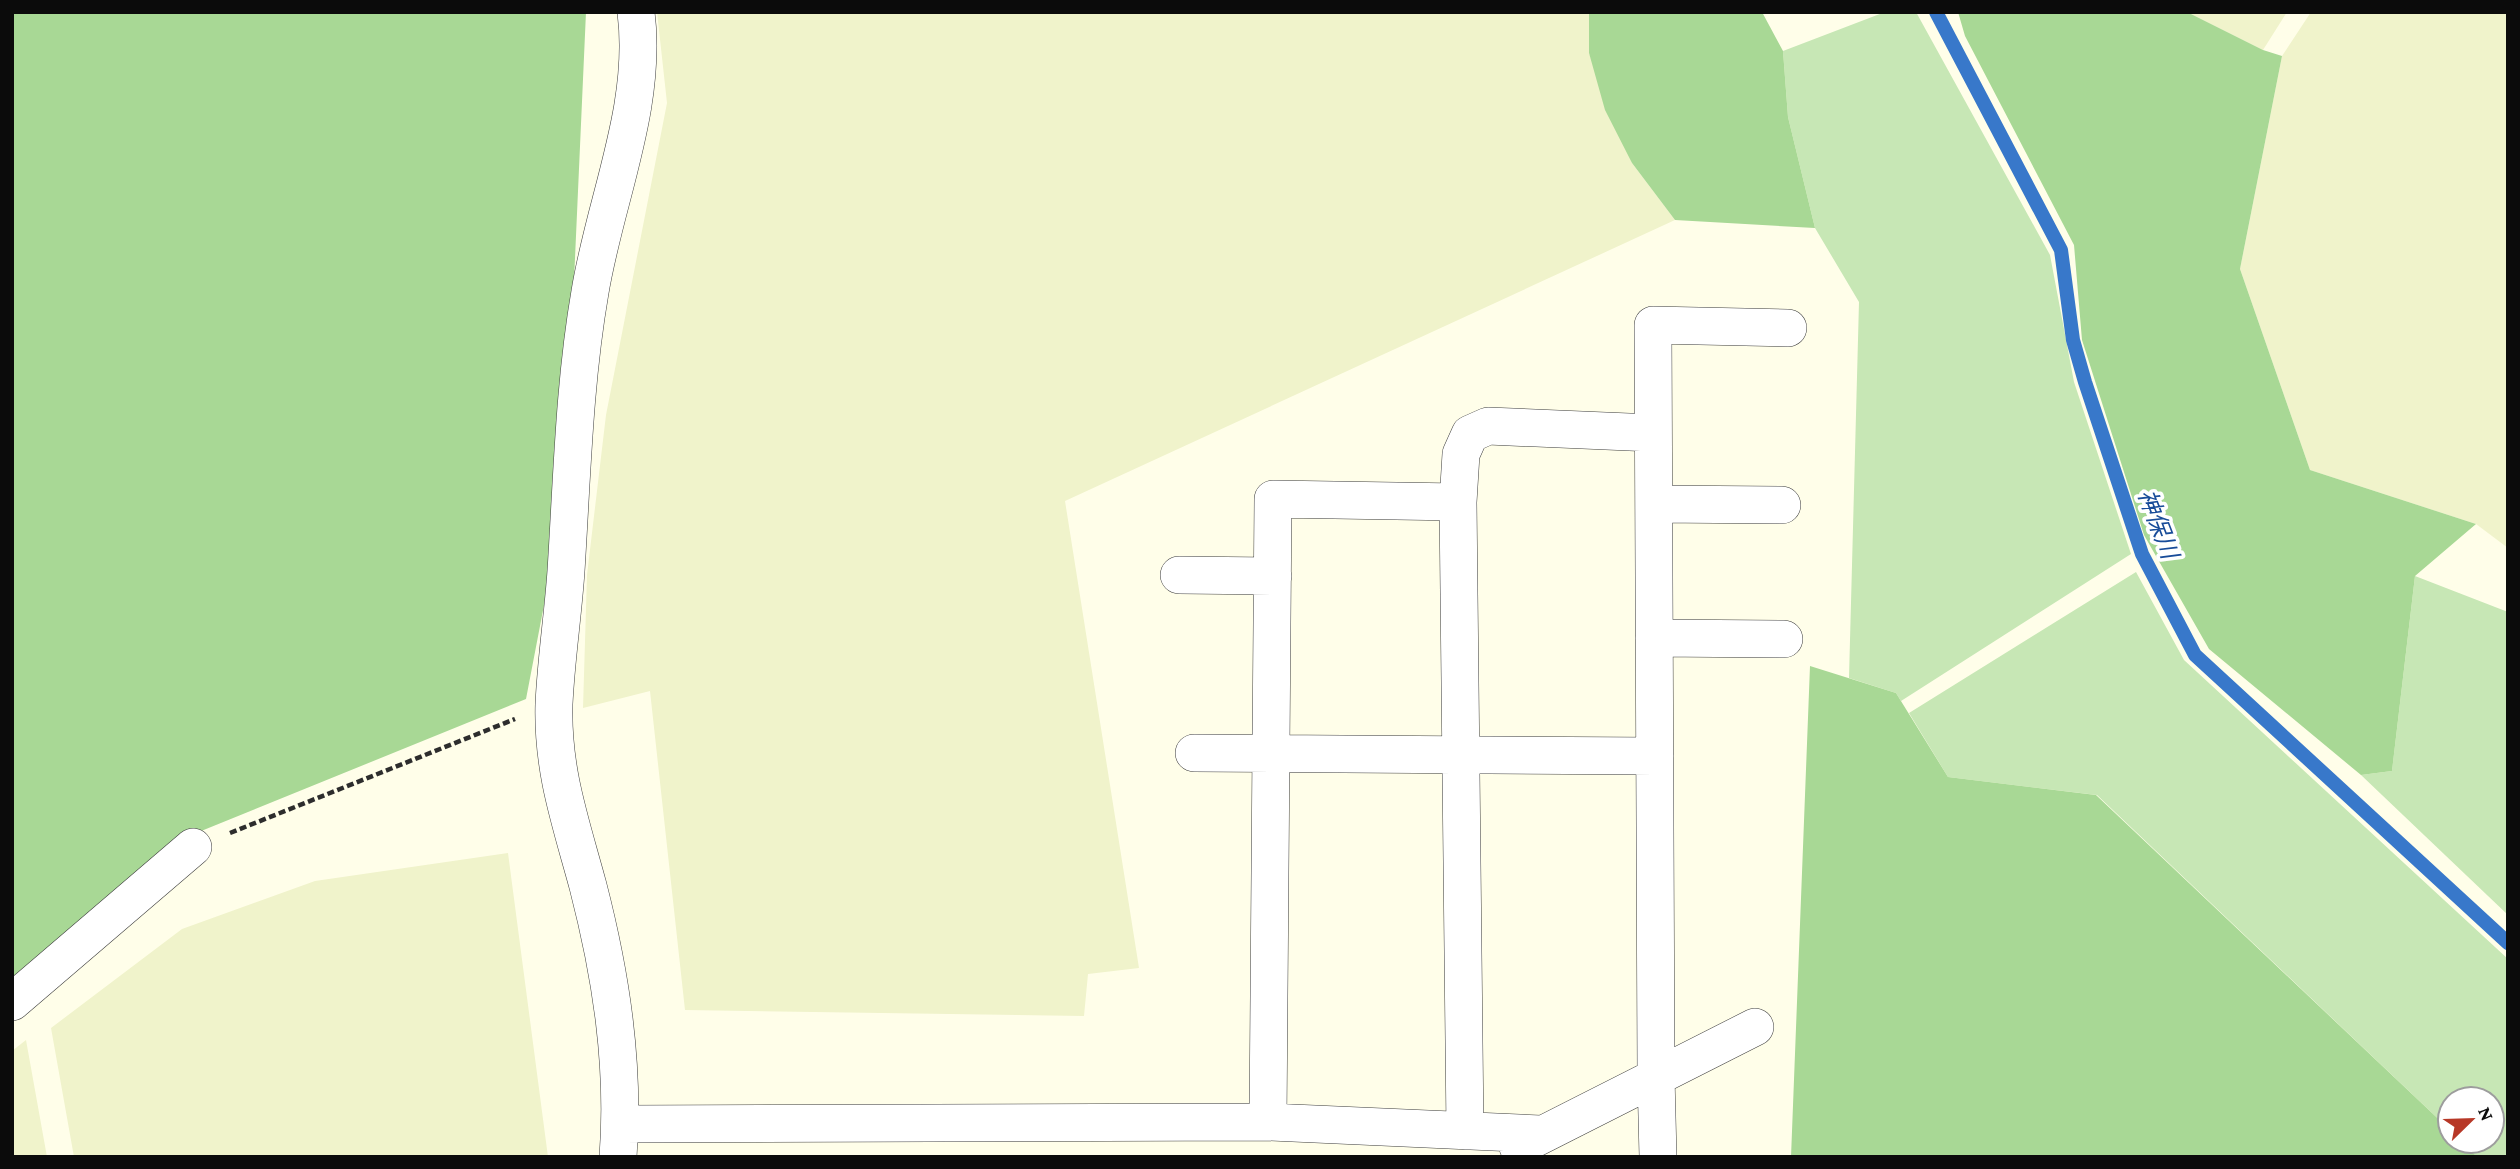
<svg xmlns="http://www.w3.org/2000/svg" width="2520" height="1169" viewBox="0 0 2520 1169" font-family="'Crimson Pro','Noto Sans JP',serif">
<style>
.farmland{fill:#f0f3cb}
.green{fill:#c7e7b5}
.forest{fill:#a8d895}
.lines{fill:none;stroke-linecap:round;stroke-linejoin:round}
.stream{stroke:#3878ca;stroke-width:14}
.street-casing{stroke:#3e3e3e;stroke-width:38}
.path{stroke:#2d2d2d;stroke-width:4.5;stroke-dasharray:7 3.5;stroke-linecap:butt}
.street{stroke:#fff;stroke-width:37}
.labels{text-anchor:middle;stroke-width:7;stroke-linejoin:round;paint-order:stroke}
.water-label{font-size:24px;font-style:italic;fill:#184c99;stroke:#fff}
</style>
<rect width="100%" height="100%" fill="#fffee9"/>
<path class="farmland" d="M657 12H1589V53L1632 163 1675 220 1065 501 1139 968 1088 974 1084 1016 685 1010 650 691 583 708 587 575 606 415 667 103Z
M2187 12H2287L2263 50Z
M2311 12H2508V548L2476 524 2310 470 2240 269 2282 56Z
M508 853 548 1157H74L51 1028 182 929 315 881Z
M26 1040 47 1157H12V1051Z"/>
<path class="green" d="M1885 12H1916L2050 255 2074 382 2131 554 1901 701 1896 693 1849 678 1859 302 1815 228 1788 117 1783 51Z
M2136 572 2184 660 2508 959V1157H2477L2462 1141H2492V1099H2450V1130L2097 795 1948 777 1909 713Z
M2415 576 2508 612V915L2361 775 2392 771Z"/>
<path class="forest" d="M12 12H586L568 415 549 579 526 699 179 840 12 983Z
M1589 12H1762L1783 51 1788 117 1815 228 1675 220 1632 163 1605 110 1589 53Z
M1958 12H2187L2263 50 2282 56 2240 269 2310 470 2476 524 2415 576 2392 771 2361 775 2209 649 2144 535 2082 340 2074 245 1965 36Z
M1810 666 1896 693 1948 777 2096 795 2450 1130V1141H2462L2477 1157H1791Z"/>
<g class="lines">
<path class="stream" d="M1936 12 2061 250 2073 340 2085 382 2142 554 2195 655 2508 943"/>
<g class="street-casing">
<path id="street" d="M1654 504 1782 505
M1179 575 1273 576
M1654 638 1784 639
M1194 753 1655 756
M12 1002 193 847
M1268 1122 1273 499 1458 502
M620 1124 1268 1122 1540 1134
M1465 1131 1458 502 1461 454 1470 434 1488 426 1653 433
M1518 1147 1755 1027
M618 1157C625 1065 611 975 588 886 571 823 552 771 554 704 556 660 563 615 566 571 572 478 574 384 590 292 605 200 648 107 636 12
M1658 1157 1656 1076 1653 325 1788 328"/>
</g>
<path class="path" d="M230 833 515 719"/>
<use href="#street" class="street"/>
</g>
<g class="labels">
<g class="water-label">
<text transform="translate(2158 524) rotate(69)" y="8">神保川</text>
</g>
</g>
<rect width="2520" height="1169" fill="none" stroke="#0b0b0b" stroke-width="28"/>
<g transform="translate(2471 1120) rotate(67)"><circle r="33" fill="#ffffff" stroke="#9d9d9d" stroke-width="2"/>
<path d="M0-5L12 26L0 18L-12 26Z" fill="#b73827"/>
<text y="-10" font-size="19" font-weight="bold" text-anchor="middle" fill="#0b0b0b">N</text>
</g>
</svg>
